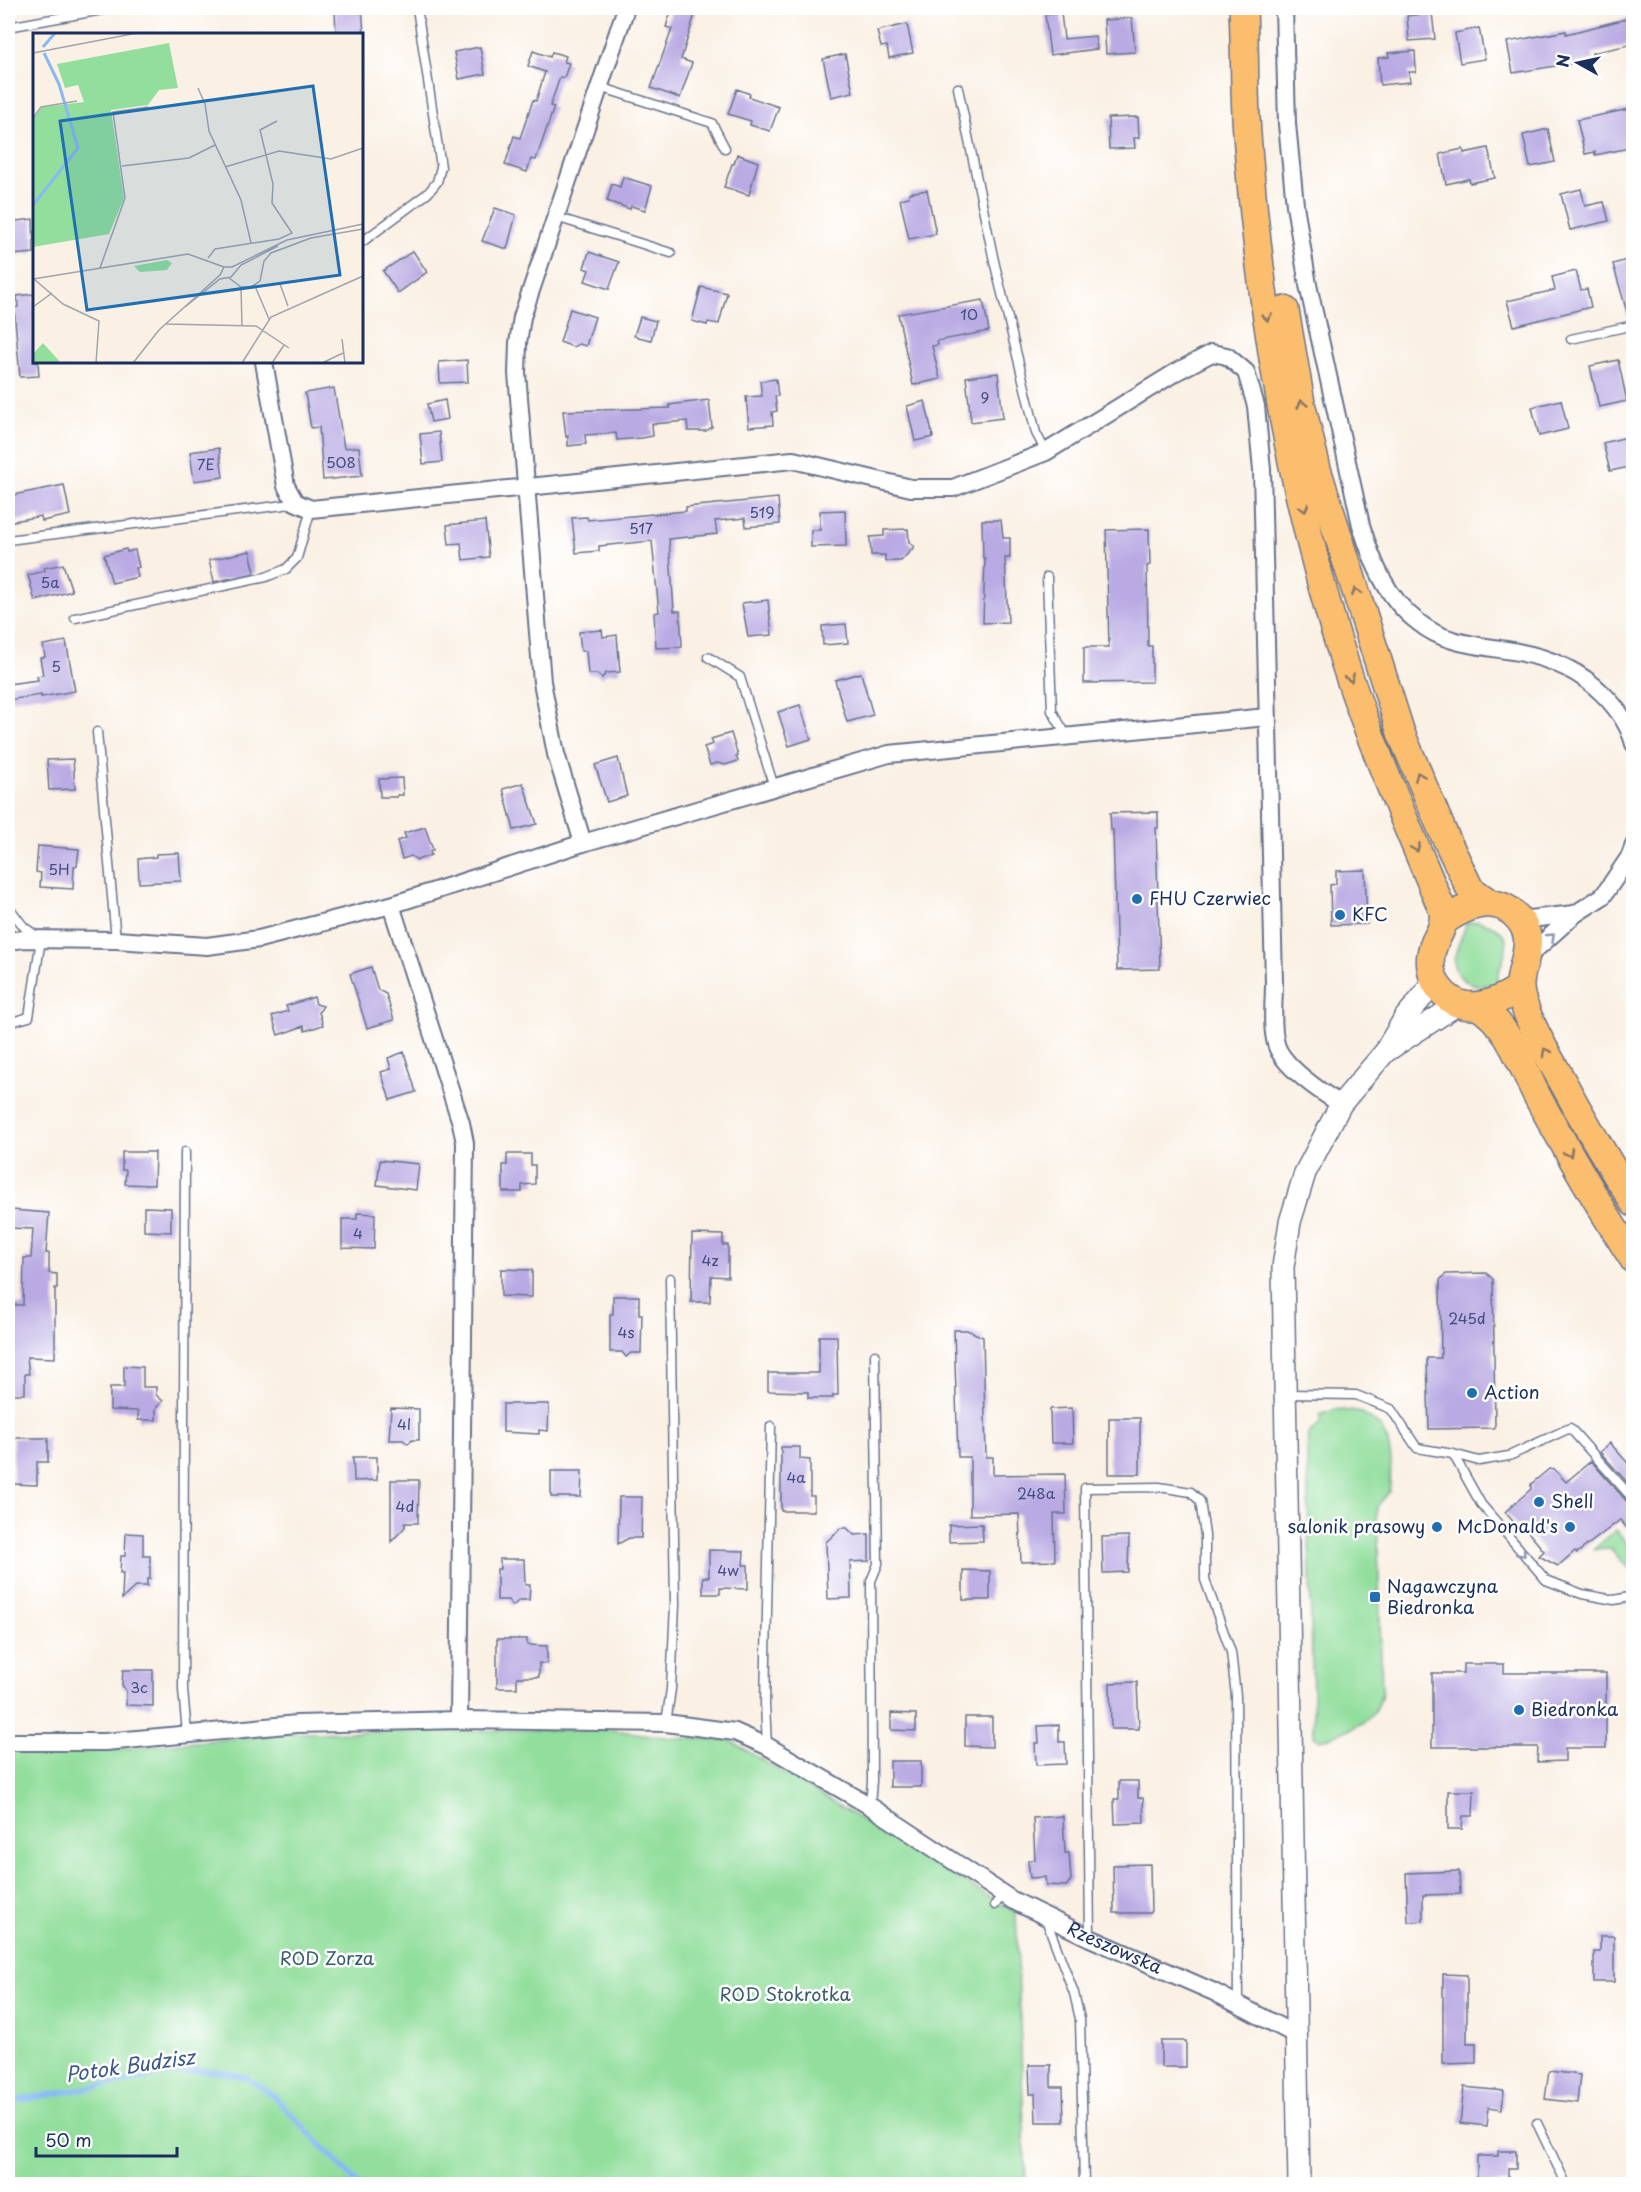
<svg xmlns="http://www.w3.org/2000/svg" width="1641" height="2192" viewBox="0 0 1641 2192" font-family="'Playpen Sans',sans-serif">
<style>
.green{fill:#92de9c;stroke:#56867d;stroke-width:1.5}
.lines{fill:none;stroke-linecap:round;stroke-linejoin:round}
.stream{stroke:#87b9f4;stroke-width:6}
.building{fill:#b9aae3}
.service-casing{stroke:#69738d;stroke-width:11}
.minor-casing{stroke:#69738d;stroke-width:20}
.tertiary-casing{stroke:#69738d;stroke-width:24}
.primary-casing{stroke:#69738d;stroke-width:30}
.service{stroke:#fff;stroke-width:8}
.minor{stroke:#fff;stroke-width:16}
.tertiary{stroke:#fff;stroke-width:21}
.primary{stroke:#fabe6e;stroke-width:27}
.oneway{stroke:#8a7666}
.oneway2{stroke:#8d97ae}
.poi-dot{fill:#1f6fb2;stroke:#fff;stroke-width:2}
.labels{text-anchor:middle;stroke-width:5;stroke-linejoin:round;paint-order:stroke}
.number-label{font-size:15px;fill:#424e7f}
.poi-label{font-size:18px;fill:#1b2f5e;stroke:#fff;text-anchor:start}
.street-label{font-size:18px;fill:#1b2f5e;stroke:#fff}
.park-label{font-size:18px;fill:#395b6e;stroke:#fff}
.water-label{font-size:20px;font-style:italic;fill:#3b588b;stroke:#fff}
.inset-river{fill:none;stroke:#87b9f4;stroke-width:3}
.inset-road{fill:none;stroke:#a1a3ae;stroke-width:1.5}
.view{fill:#1f6fb2;fill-opacity:0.15;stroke:#1f6fb2;stroke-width:3}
.inset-edge{fill:none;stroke:#1b2f5e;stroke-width:3}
</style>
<rect width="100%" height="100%" fill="#fff"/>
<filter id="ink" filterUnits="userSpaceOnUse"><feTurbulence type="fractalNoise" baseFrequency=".0167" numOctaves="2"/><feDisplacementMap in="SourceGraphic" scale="12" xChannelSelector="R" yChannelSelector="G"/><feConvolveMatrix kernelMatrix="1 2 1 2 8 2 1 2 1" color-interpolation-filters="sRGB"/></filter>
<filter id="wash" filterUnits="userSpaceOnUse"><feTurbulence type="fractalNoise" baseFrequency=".008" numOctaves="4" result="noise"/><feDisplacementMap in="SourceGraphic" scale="24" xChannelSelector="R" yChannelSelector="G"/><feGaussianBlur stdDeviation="1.35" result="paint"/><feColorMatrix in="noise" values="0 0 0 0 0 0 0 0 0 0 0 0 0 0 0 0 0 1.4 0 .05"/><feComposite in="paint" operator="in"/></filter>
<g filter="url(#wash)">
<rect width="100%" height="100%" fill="#faf0e3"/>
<path class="green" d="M1478 921C1523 932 1502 952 1496 984 1483 987 1475 986 1464 980 1442 966 1463 941 1466 923Z
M1336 1409 1362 1413 1371 1419 1381 1428 1388 1442 1391 1460 1390 1484 1389 1492 1377 1507 1382 1693C1376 1725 1347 1730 1320 1740L1314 1737 1307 1454 1308 1434 1322 1421 1320 1415Z
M1616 1530 1633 1550V1567L1630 1569 1609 1548 1594 1549Z
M605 1729 673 1738 729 1740 1016 1913 1026 2184H8V1748L71 1753 295 1733Z"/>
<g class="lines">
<path class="stream" d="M8 2102 165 2074 199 2070 222 2072 245 2077 273 2095 358 2184"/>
</g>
<g id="blocks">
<path class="building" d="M362 8 364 34H336L335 10Z
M672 8H697L681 59 692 63 680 98 651 88 672 29 666 27Z
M1061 13 1064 39 1095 36 1097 49 1050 55 1045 15Z
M1432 13 1435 39 1409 41 1407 16Z
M1634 17V44L1592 53 1593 60 1513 73 1507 42 1566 31V34Z
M1132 18 1135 52 1106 54 1104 20Z
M907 24 913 53 889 58 887 46 881 47 877 31Z
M1479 28 1485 59 1460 63 1455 33Z
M480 47 485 74 459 79 454 52Z
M533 51 550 57 552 52 566 56 564 62 569 63 564 78 560 77 550 106 554 107 536 160 531 159 527 172 505 165 514 136 520 138 533 100 536 101 545 72 528 66Z
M1415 51 1416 72H1409L1410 82 1380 85 1378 58 1389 57 1388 53Z
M845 54 853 92 831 97 823 59Z
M737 89 750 94 749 97 779 107 770 131 750 125 751 121 728 114Z
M1634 108V147L1595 155V152L1585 154 1577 120Z
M1138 117 1139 138H1134L1135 148 1109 149 1108 118Z
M1548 129 1555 162 1530 167 1523 135Z
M1488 148 1495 178 1470 183 1469 179 1446 184 1440 154 1463 149 1464 153Z
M737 154 758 162 749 195 724 187 732 164H734Z
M623 177 652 186 645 210 631 206 630 209 607 201 612 184 620 187Z
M1581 189 1585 206 1604 202 1609 221 1570 230 1561 194Z
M927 190 936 234 909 239 900 199 909 197V193Z
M495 208 516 215 507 249 482 241Z
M33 219 34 253 11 255 8 222Z
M413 251 427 272 398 293 383 271Z
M589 252 619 262 609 289 585 281 589 270 584 268Z
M1634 258V318L1629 319 1613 264Z
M1576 271 1581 290 1587 289 1591 307 1514 326 1507 301 1555 290 1552 277Z
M701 287 727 293 719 324 708 322 707 325 692 321Z
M34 294V362H38L39 376 20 377 14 308 18 307 17 296Z
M983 300 989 331 937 341 938 345 932 346 940 379 913 385 898 314Z
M570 309 595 317 586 346 579 344 573 347 560 342Z
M640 317 656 321 651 340 634 336Z
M467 360 468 382 440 383 439 362Z
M1618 360 1627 401 1599 407 1590 366Z
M998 373 1003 418 971 422 966 377Z
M776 379 778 396H775L777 411 772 412 773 425 749 427 746 397 762 396 760 381Z
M334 388 344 448 359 447 362 476 323 480 319 427 311 428 305 393Z
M445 400 448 419 431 422 427 404Z
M709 400 712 427 706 431H688L687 421 652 424 653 436 642 438 617 440 616 433 585 435 586 444 568 446V436L566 437 563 411 670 408 669 405Z
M1561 400 1568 429 1539 436 1532 407Z
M925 401 933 437 915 441 907 406Z
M439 432 442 462 423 464 420 434Z
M1631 436 1634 448V466L1610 471 1603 443Z
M219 448 223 477 194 481 190 452Z
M64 485 70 515 42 521 41 516 8 522V496Z
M778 498 780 524 746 527 745 518 715 521 717 534 669 539 674 611H680L682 647 656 648 654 613 659 612 652 541 599 546V551L576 553 572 518 587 517 588 520 686 511V507Z
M845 510 846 546 811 547V530H820V511Z
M982 520H1001L1003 538H1010V558H1005L1008 622 983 623 985 558H983Z
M485 521 489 557 463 560 461 543 449 544 447 525Z
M908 529 909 542 914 547 901 561H885V555H871L870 537 884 536V530Z
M1149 529 1150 565 1147 566 1148 646H1152V682L1084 683V647H1109L1106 530Z
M126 549 127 552 135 550 139 567 136 568 138 577 112 583 104 555Z
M250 551 255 573 214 582 209 560Z
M63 564 72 591 35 601 28 575 45 571 44 568Z
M768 600 772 635 748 637 742 603Z
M846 624 848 643 823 645 822 626Z
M602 630 603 637 617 635 620 672 606 673 602 678 597 674H588L586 651H581L579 632Z
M66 641 75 691 41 697V695L8 700V684L38 680 37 676 43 675 40 658 45 657 43 645Z
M861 673 873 715 847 722 835 680Z
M800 705 811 739 789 746 778 712Z
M731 733 738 756 736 757 738 761 725 765 717 763 710 765 704 747 713 744 711 739Z
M618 758 627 796 607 802 595 765Z
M73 759 75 789 49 790 47 760Z
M402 778 403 795H397V797H380L379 779Z
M523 783 537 824 514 830 503 789Z
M1158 812V828H1156L1160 969 1117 970 1113 830H1111L1110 813Z
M425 827 433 850 430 851 431 855 417 860 411 856 402 859 397 841 406 838 404 833Z
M38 846 79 849 77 866H74L73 889 40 887 41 873 36 872Z
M179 853 181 881 139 883 138 859 156 857V854Z
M1365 870 1367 924 1331 925 1330 885 1336 884V871Z
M371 967 378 990 386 994 394 1020 367 1028 350 974Z
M314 997 316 1004 323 1006 319 1012 323 1025 305 1031 304 1026 278 1035 272 1016 288 1011 286 1006Z
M404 1052 416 1092 390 1100 381 1072 391 1069 388 1058Z
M122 1152H155L154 1185 125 1184 126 1170H122Z
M507 1154H531V1165H535V1184L522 1185V1192H503V1165H507Z
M380 1160 419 1164 416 1190 377 1185Z
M144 1207 171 1208V1232L144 1231Z
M11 1210 49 1213 46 1253H49V1273L57 1274V1288H55V1358L27 1357 29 1374H25V1394H8V1305H23L24 1258H31L33 1229 9 1228Z
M357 1213 375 1214 374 1249 342 1248V1219H357Z
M692 1234 723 1235V1245H728V1277L711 1276 710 1302H691Z
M501 1269 532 1270V1297L501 1296Z
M1486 1273 1493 1279 1495 1428 1429 1429 1427 1358H1441L1440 1280 1446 1274Z
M613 1296H639V1314H642L641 1353H631L626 1357 622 1352H610V1314H613Z
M954 1330H967L983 1337 986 1457H993V1475L1065 1474 1066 1514H1054L1055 1561 1021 1562 1019 1514 970 1515V1457H958Z
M819 1336H837L838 1395H833V1398H808V1392L768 1391V1373H819Z
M124 1366 143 1367V1387H156V1395L163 1401 156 1408V1420H138V1411L110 1410V1387H124Z
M503 1404H549L548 1431 539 1430V1434L503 1432Z
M391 1408 419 1409V1440H412L408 1444 403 1440H389Z
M1072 1408 1073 1443H1051L1050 1409Z
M1109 1418H1140V1474H1109Z
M13 1438H48V1462H37V1485L13 1484Z
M1610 1443 1634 1470V1490L1600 1452Z
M781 1447H800V1459L810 1460V1496H814V1511H781Z
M353 1457H377V1480L354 1481Z
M1591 1461 1629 1504 1634 1506V1536L1620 1520 1577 1553 1575 1551 1558 1566 1539 1556 1544 1551 1523 1526H1517L1505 1512 1531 1489V1484L1549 1469 1555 1470 1566 1482Z
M551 1471H582L581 1497H551Z
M391 1480H419L418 1523H405V1527L391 1542Z
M619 1497H642L641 1538H629L618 1544Z
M982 1524 983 1541 949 1542V1525Z
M841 1528H847L854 1535 869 1534V1561L850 1562 851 1598 828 1599 826 1542Z
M126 1533 143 1534V1556H150V1579H147V1586H136L122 1599 123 1573H120L121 1556H125Z
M1129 1536 1128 1572 1103 1573 1102 1537Z
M709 1550 744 1551 743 1565H748V1589L720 1588V1594H703V1577H709Z
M500 1559H524L525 1585H530L529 1600H519L513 1606 508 1600H497V1569H500Z
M963 1570 990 1571V1600H963Z
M497 1639H527V1645L547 1646V1664L539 1663V1677H517V1688H497Z
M1463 1664H1504V1673H1606V1748H1565V1761L1537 1762 1538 1747H1432V1673H1463Z
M123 1670H153V1706L126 1705V1691L122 1685Z
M1137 1682 1139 1729H1111L1110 1683Z
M891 1713 916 1714V1731L891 1730Z
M965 1717H992V1747L965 1746Z
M1059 1725V1742H1065L1066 1764 1036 1765 1035 1743H1039L1038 1726Z
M890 1761H921V1787H890Z
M1119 1781H1138V1798H1143L1144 1823 1115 1824 1114 1799H1119Z
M1448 1791H1474L1473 1816H1463L1462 1829H1448Z
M1063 1816 1065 1853H1069L1071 1880 1066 1886 1046 1885 1045 1877 1030 1878 1028 1860H1035L1033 1818Z
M1150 1864 1151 1913H1114L1113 1865Z
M1459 1871 1460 1894 1423 1895V1921L1408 1922 1406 1873Z
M1600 1936H1614V1982H1594V1952H1600Z
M1443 1974 1467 1975V2043H1476V2063L1443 2064Z
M1161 2041H1186V2067H1161Z
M1029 2065H1051V2087H1063L1064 2122H1036L1035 2094H1030Z
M1549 2071 1580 2075 1577 2103 1545 2099Z
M1464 2087 1504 2091 1502 2109 1489 2107 1487 2126 1460 2123Z
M1498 2151H1516V2169H1508V2184H1477V2156H1498Z"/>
</g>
</g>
<g filter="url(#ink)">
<use href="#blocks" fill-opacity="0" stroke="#69738d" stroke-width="1.5"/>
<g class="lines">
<g class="service-casing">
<path id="service" d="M8 27 113 8
M600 87 712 123 725 148
M958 88 994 261 1036 433 1046 452
M556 217 671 253
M362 242 428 193 437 182 441 167 417 8
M1571 339 1634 325
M8 540 284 505 295 502
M1047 577 1052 711 1067 736
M75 618 266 577 286 569 297 558 311 509
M708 657 740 677 774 787
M97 732 116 940
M8 906 24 927 41 939 29 1017 8 1023
M185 1152 183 1690 187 1733
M1287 1394 1356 1395 1391 1409 1417 1448 1453 1454 1479 1461 1509 1456 1570 1428 1634 1500
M1453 1454 1481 1504 1546 1580 1582 1594 1614 1600 1634 1596
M666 1723 671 1689 675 1605 670 1278
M767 1746 765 1704 771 1426
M870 1806 872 1781 871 1581 878 1564 875 1355
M995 1905 1003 1894
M1045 1917 1074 1993 1080 2019 1084 2184
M1090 1938 1085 1488 1159 1487 1191 1492 1200 1501 1205 1535V1580L1231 1652 1236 1696 1238 2005
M1537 2123 1566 2184"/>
</g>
<g class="minor-casing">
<g id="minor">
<path d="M1284 8 1287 124 1295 205 1308 285 1361 525C1372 561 1386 598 1418 622 1447 646 1482 645 1518 652 1550 658 1579 670 1603 694 1617 708 1629 724 1634 744"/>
<path d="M264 362 286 486 295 502 311 509 793 460 911 488H953L1046 452 1176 372 1212 353 1227 356 1246 372 1256 406 1262 470 1274 983C1274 1003 1271 1025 1276 1044 1282 1066 1322 1093 1341 1104"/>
<path d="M583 843 556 754 542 682 517 373 518 343 522 317 626 8"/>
<path d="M391 905 461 1123 465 1143 459 1720"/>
<path d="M1520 920 1575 914"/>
<path d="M8 941 24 939 116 940 207 946 259 939 391 905 583 843 889 754 1267 717"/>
<path d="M1526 958 1575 914 1603 896 1630 856 1634 845"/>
<path id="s1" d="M8 1742H105L297 1724 459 1720 666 1723 735 1732 767 1746 870 1806 1012 1900 1090 1938 1214 1992 1296 2035"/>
</g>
</g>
<g class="tertiary-casing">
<path id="tertiary" d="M1388 1046 1404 1019 1424 995 1434 979
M1299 2184 1283 1267 1290 1222 1305 1173 1341 1104 1385 1052 1458 1004"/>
</g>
<g class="primary-casing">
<path id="primary" d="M1243 8C1245 50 1244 92 1247 134 1260 312 1291 496 1346 667 1373 750 1409 830 1443 911 1445 933 1434 936 1431 954 1429 964 1432 977 1437 985 1459 1018 1491 1006 1518 989
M1285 310 1301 403 1317 469 1401 733 1442 830 1470 889 1491 904
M1444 921C1464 907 1493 894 1514 914 1545 943 1512 968 1522 999 1531 1027 1546 1052 1560 1077 1583 1120 1608 1162 1634 1203
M1478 1006C1512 1027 1523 1072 1542 1105 1571 1157 1601 1210 1634 1260"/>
</g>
<use href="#service" class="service"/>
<use href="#minor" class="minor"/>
<use href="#tertiary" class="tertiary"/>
<use href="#primary" class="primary"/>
</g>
<defs><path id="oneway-chevron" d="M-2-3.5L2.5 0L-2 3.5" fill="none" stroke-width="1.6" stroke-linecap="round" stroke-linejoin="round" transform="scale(1.5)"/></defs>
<g class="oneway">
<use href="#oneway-chevron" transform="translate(1267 317) rotate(81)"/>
<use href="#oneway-chevron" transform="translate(1302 404) rotate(-102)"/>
<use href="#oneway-chevron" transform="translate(1304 508) rotate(76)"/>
<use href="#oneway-chevron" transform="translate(1356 592) rotate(-107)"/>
<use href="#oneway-chevron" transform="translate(1350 678) rotate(70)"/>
<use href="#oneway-chevron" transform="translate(1419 776) rotate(-113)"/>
<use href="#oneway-chevron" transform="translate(1416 848) rotate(67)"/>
<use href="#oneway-chevron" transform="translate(1546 1052) rotate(-119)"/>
<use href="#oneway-chevron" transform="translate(1569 1153) rotate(60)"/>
</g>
<g class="oneway2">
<use href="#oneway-chevron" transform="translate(1551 937) rotate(-43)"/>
<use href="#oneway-chevron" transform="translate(1522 1553) rotate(49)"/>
</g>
</g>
<g class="poi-dot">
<circle cx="1137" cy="899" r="6"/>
<circle cx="1340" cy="915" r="6"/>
<circle cx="1472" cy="1393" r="6"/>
<circle cx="1539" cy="1502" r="6"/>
<circle cx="1437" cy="1527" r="6"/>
<circle cx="1570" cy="1527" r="6"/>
<rect x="1369" y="1591" width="12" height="12" rx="3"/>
<circle cx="1519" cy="1710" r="6"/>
</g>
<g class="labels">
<g class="number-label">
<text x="969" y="320">10</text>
<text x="985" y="403">9</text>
<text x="341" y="468">508</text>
<text x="206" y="470">7E</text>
<text x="762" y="518">519</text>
<text x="641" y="534">517</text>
<text x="50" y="588">5a</text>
<text x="56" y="672">5</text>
<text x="59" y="875">5H</text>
<text x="358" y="1239">4</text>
<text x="710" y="1266">4z</text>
<text x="1467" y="1324">245d</text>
<text x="626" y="1338">4s</text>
<text x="404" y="1430">4l</text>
<text x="796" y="1483">4a</text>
<text x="1036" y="1499">248a</text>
<text x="405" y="1512">4d</text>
<text x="728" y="1576">4w</text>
<text x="139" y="1693">3c</text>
</g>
<g class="poi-label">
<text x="1149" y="905">FHU Czerwiec</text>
<text x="1352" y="921">KFC</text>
<text x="1484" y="1399">Action</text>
<text x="1551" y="1508">Shell</text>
<text x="1425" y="1533" text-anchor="end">salonik prasowy</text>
<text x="1558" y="1533" text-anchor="end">McDonald's</text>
<text x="1387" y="1593">Nagawczyna<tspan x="1387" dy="21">Biedronka</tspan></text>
<text x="1531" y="1716">Biedronka</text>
</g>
<g class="street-label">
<text dy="6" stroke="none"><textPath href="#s1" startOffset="1166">Rzeszowska</textPath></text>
</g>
<g class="park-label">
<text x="327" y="1965">ROD Zorza</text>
<text x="785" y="2001">ROD Stokrotka</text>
</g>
<g class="water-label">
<text transform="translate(130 2066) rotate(-8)" y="7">Potok Budzisz</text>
</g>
</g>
<g transform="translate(33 33)">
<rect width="330" height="330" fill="#faf0e3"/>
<path d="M136 10 145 55 126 57 115 72 78 77 91 165 76 201 0 214V86L9 74 51 69 45 52 32 55 24 31ZM134 227 139 230 134 237 107 239 101 233ZM10 310 28 330H0V321Z" fill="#92de9c"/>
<path class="inset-river" d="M10 14 22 0M0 172 45 115 26 51 11 20"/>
<path class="inset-road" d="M0 20 104 0M165 55 172 71 176 98 208 167 218 210M0 85 8 74 44 68M89 133 156 125 182 112M192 134 246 118 298 126 330 115M175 225 182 216 246 206 259 200 239 170 240 151 227 97 244 88M67 235 92 165 80 79 115 74M196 245 208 254H218L227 248 231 228 238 220 278 205 330 196M0 246 155 221 191 234M1 246 30 271 66 288 63 330M247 251 255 273M222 253 236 286M208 254 209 293M0 274 19 260M152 274 187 246 198 244 208 232 245 213M133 291 223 293 256 315M309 306 312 330M100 330 126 297 187 242 191 234H199L254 207 330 191M209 330 238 284 330 243M239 330 251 312M289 330 310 320"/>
<path class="view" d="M280 53 307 242 54 277 27 88Z"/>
<rect width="330" height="330" class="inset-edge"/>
</g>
<rect width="1641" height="2192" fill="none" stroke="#fff" stroke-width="30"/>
<g transform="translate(1578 63) rotate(278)" stroke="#ffffff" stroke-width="4.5" paint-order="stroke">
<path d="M0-4.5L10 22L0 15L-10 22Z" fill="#1b2f5e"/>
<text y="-9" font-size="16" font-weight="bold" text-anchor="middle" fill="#1b2f5e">N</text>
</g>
<path d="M36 2147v9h141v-9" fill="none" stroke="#1b2f5e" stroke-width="3"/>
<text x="45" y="2147" font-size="18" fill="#1b2f5e" stroke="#ffffff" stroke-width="4.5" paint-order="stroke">50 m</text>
</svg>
